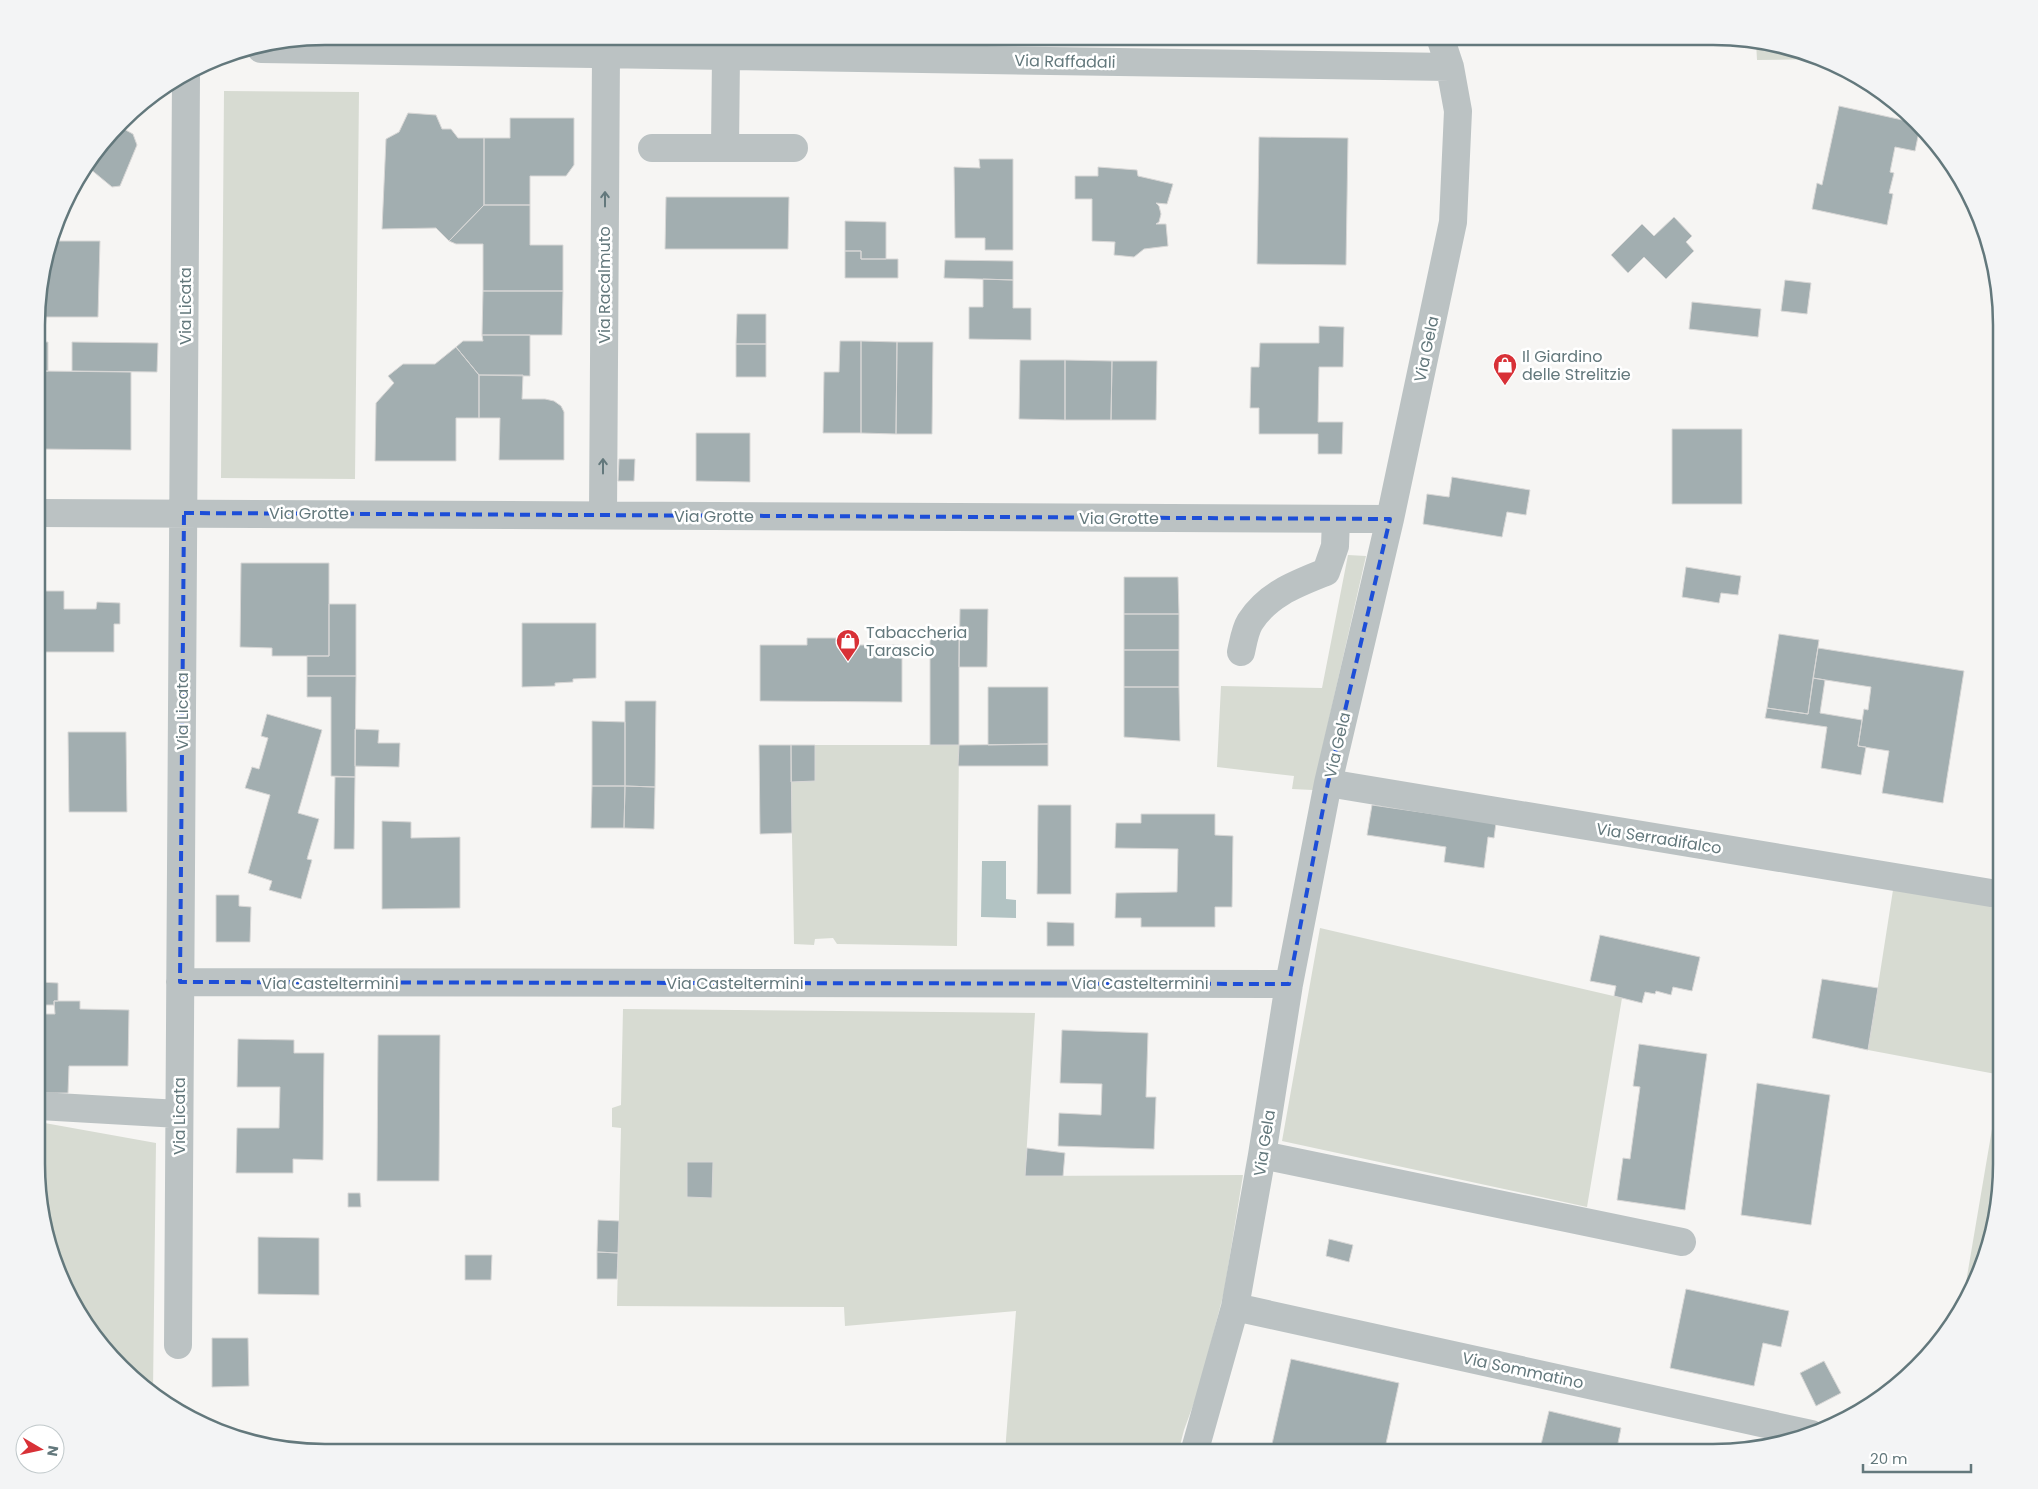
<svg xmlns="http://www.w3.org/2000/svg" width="2038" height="1489" viewBox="0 0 2038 1489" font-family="Poppins,sans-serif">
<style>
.green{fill:#d7dbd2}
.water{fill:#b2c3c3}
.building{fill:#a2aeb0;stroke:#d8d7d6}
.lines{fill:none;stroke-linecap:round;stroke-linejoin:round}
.minor{stroke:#bbc2c3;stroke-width:28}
.oneway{stroke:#63787c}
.marked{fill:none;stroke:#1d4ed8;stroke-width:4;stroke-dasharray:10 6;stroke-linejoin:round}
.labels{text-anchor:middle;stroke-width:5;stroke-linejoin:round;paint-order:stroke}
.street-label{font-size:16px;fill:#63787c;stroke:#fff}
.poi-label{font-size:16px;fill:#63787c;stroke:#fff;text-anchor:start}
.rim{fill:none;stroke:#63787c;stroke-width:2.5}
</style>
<rect width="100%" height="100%" fill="#f6f5f3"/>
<path class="green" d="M1756 42 1806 52 1820 59 1757 60Z
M224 91 359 92 355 479 221 478Z
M1348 555 1366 556 1313 790 1292 789 1294 776 1217 767 1221 686 1322 688Z
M815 745H959L957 946 837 944 833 938 815 939 814 945 794 944 791 782 815 781Z
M1893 890 2001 903V1075L1868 1050Z
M1320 928 1622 998 1587 1207 1282 1141Z
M623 1009 1035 1013 1025 1176 1243 1175 1224 1292 1199 1389 1184 1430 1178 1453 1005 1452 1016 1311 845 1326 844 1307 617 1306 621 1128 612 1127V1108L621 1105Z
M2001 1076V1183L1986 1257 1963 1300Z
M39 1122 156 1143 153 1391 148 1392 75 1308 39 1202Z"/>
<path class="water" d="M982 861H1006V899L1016 900V918L981 917Z"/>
<path class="building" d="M1839 106 1916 123 1920 127 1915 151 1895 147 1890 172 1894 173 1889 193 1893 194 1887 225 1812 209 1817 183 1822 185Z
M408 113 436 115 442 129H451L458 138H484V205L449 241 436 228 382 229 386 139 399 132Z
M510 118H574V165L566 176H530V205H484V138H510Z
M120 127 133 134 137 145 120 186 112 187 89 168Z
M1259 137 1348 138 1346 265 1257 264Z
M979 159H1013V250H985V238H955L954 167 980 168Z
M1098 167 1137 170 1138 176 1173 184 1167 204 1156 203 1159 206 1161 214 1159 222 1156 224H1166L1168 246 1144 249 1134 257 1114 255 1115 242 1092 241V199H1075V176H1098Z
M666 197H789L788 249H665Z
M484 205H530V245H563V291H483V244H456L449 241Z
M1674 217 1692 236 1686 242 1694 251 1666 279 1644 257 1628 273 1611 255 1642 224 1654 236Z
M845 221 886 222V259H861V251H845Z
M54 236V241H100L98 317H39V287Z
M845 251H861V259H898V278H845Z
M945 260 1013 261V280L944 278Z
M983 279 1013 280V308H1031V340L969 339V307H983Z
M1785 280 1811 283 1807 314 1781 311Z
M483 291H563L562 335H482Z
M1692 302 1761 309 1758 337 1689 329Z
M737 314H766V344H736Z
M1319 326 1344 327 1343 367H1319L1318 422H1343L1342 454H1318V434H1259V408H1250L1251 367H1259L1260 343H1319Z
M482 335H530V376L479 375 456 347 463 341H483Z
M840 341H861V433H823L824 372H839Z
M861 341 897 342 896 434 861 433Z
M39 342H48V371H39Z
M72 342 158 343 157 372 72 371Z
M897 342H933L932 434H896Z
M736 344H766V377H736Z
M456 347 479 375V418H456V461H375L376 403 394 383 388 376 403 364H435Z
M1020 360H1065V420L1019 419Z
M1065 360 1112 361 1111 420H1065Z
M1112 361H1157L1156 420H1111Z
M39 371 131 372V450L39 449Z
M479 375H523L522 399H545L554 401 561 406 564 412V460H499L500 418H479Z
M1672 429H1742V504H1672Z
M696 433H750V482L696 481Z
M619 459H635L634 481H618Z
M1452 477 1530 490 1526 515 1507 512 1502 537 1423 524 1427 494 1449 497Z
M241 563H329V656H272V648L240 647Z
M1686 567 1741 576 1738 595 1721 593 1719 603 1682 597Z
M1124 577H1178L1179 614H1124Z
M39 591H64V609H96L97 602 120 603V624H114V652H39Z
M329 604H356V676H307V656H329Z
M960 609H988L987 667H959Z
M1124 614H1179V650H1124Z
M522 623H596V678L573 679V682L555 683V686L522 687Z
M930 630H959V745H930Z
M1779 634 1819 640 1808 714 1767 708Z
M807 638H857V645H902V702L760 701V645H807Z
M1818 648 1964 671 1943 803 1882 793 1889 751 1858 746 1864 709 1868 710 1871 687 1813 678Z
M1124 650H1179V687H1124Z
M307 676H356L355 777 331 776V697H307Z
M1813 678 1825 680 1820 713 1862 720 1858 746 1866 747 1861 775 1821 768 1827 727 1765 718 1767 708 1808 714Z
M988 687H1048V744L988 745Z
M1124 687H1179L1180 741 1124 737Z
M625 701H656L655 787 625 786Z
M267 714 322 730 298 813 319 819 307 859 312 860 301 899 269 890 272 881 248 873 270 795 245 788 252 767 259 769 268 738 261 736Z
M592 721 625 722V786H592Z
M355 729 379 730 378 743H400L399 767 355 766Z
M68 732H126L127 812H69Z
M1048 744V766H958L959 745Z
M759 745H791L792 833 760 834Z
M791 745H815V781L791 782Z
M335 777H355L354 849H334Z
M592 786H625L624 828H591Z
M625 786 655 787 654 829 624 828Z
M1038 805H1071V894H1037Z
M1372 805 1496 823 1494 838 1488 837 1484 868 1444 862 1446 847 1367 835Z
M1141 814H1215V835L1233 836 1232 907H1215V927H1141V918H1115L1116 893 1177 892 1178 849 1115 848 1116 823H1141Z
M382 821 411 822V838L460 837V908L382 909Z
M216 895H239V906L251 907 250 942H216Z
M1047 922 1074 923V946H1047Z
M1600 935 1700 957 1692 991 1673 987 1671 995 1656 991 1655 994 1645 992 1642 1003 1614 996 1616 986 1590 981Z
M39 974V982L58 983V1001H54V1005H39Z
M1822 979 1878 988 1868 1050 1812 1038Z
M54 1001H80V1009L129 1010 128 1066H69L68 1093H39L40 1014H55Z
M1062 1030 1148 1033 1146 1097H1156L1154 1149 1058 1146 1059 1113 1101 1115 1102 1084 1060 1083Z
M378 1035H440L439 1181H377Z
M238 1039 294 1040V1053H324L323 1160 293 1159V1173H236L237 1128H279L280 1087H237Z
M1639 1044 1707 1054 1685 1210 1617 1200 1623 1158 1630 1159 1640 1087 1633 1086Z
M1757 1083 1830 1095 1811 1225 1741 1215Z
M1027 1148 1065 1153 1063 1176H1025Z
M687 1162H713L712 1198 687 1197Z
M348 1193H360L361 1207H348Z
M598 1220 619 1221 618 1253 597 1252Z
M258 1237 319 1238V1295L258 1294Z
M1329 1239 1353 1245 1349 1262 1326 1256Z
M597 1252 618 1253 617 1279H597Z
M465 1255H492L491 1280H465Z
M1686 1289 1789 1311 1781 1347 1763 1343 1754 1386 1670 1368Z
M212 1338H248L249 1386 212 1387Z
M1291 1359 1399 1383 1384 1453H1270Z
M1824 1361 1841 1393 1816 1406 1800 1373Z
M1549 1411 1621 1428 1616 1453H1539Z"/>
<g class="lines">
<path class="minor" d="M261 49 1450 67
M652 148H794
M725 148 726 56
M39 513 1390 519
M603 515 606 54
M1241 652C1243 643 1245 630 1250 622 1268 594 1296 584 1326 572L1335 546 1336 519
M1328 783 1991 893
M180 982 1289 984
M39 1106 179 1114
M1262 1155 1682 1242
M1235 1307 1811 1434
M178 1345 186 76
M1194 1453 1235 1307 1262 1155 1289 984 1328 783 1390 519 1453 222 1458 111 1450 67 1440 37"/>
</g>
<defs><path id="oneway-shaft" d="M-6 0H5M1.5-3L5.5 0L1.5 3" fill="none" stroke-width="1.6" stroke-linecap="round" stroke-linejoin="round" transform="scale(1.25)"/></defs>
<g class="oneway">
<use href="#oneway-shaft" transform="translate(605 199) rotate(-90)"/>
<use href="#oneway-shaft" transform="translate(603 466) rotate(-90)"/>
</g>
<path class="marked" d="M184 513 1390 519 1328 783 1289 984 180 982Z"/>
<defs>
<g id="shop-pin" transform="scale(1.25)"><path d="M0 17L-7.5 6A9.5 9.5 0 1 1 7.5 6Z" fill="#d83137" stroke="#fff"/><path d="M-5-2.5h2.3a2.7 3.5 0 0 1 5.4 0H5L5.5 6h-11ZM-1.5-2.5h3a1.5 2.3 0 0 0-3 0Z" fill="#fff"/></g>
</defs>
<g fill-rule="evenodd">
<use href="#shop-pin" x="1505" y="365"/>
<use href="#shop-pin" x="848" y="641"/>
</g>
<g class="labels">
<g class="street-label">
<text transform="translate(1065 61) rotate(1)" y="6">Via Raffadali</text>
<text transform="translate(604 285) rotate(-90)" y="6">Via Racalmuto</text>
<text transform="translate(185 306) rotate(-90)" y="6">Via Licata</text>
<text transform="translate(1426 349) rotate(-78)" y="6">Via Gela</text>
<text x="309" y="519">Via Grotte</text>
<text x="714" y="522">Via Grotte</text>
<text x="1119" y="524">Via Grotte</text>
<text transform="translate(182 711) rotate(-90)" y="6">Via Licata</text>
<text transform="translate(1337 745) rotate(-77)" y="6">Via Gela</text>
<text transform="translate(1659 838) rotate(9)" y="6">Via Serradifalco</text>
<text x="330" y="989">Via Casteltermini</text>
<text x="735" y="989">Via Casteltermini</text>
<text x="1140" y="989">Via Casteltermini</text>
<text transform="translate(179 1116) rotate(-90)" y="6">Via Licata</text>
<text transform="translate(1264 1143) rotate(-81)" y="6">Via Gela</text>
<text transform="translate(1523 1370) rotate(12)" y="6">Via Sommatino</text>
</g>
<g class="poi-label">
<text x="1522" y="362">Il Giardino<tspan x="1522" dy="18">delle Strelitzie</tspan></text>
<text x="866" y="638">Tabaccheria<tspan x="866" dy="18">Tarascio</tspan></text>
</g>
</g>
<path d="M0 0H2038V1489H0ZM325 45H1713A280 280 0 0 1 1993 325V1164A280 280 0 0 1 1713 1444H325A280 280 0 0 1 45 1164V325A280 280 0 0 1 325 45Z" fill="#f3f4f5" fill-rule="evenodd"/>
<path class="rim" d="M325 45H1713A280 280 0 0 1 1993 325V1164A280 280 0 0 1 1713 1444H325A280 280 0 0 1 45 1164V325A280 280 0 0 1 325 45Z"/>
<g transform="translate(40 1449) rotate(99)"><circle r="24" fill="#ffffff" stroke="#c1c9cb"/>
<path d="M0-4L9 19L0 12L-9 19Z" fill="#d83137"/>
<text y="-8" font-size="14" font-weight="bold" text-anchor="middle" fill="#63787c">N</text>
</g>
<path d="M1863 1464v8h108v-8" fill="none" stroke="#63787c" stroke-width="2.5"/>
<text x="1870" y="1464" font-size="15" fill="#63787c" stroke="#ffffff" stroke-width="4" paint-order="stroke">20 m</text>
</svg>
